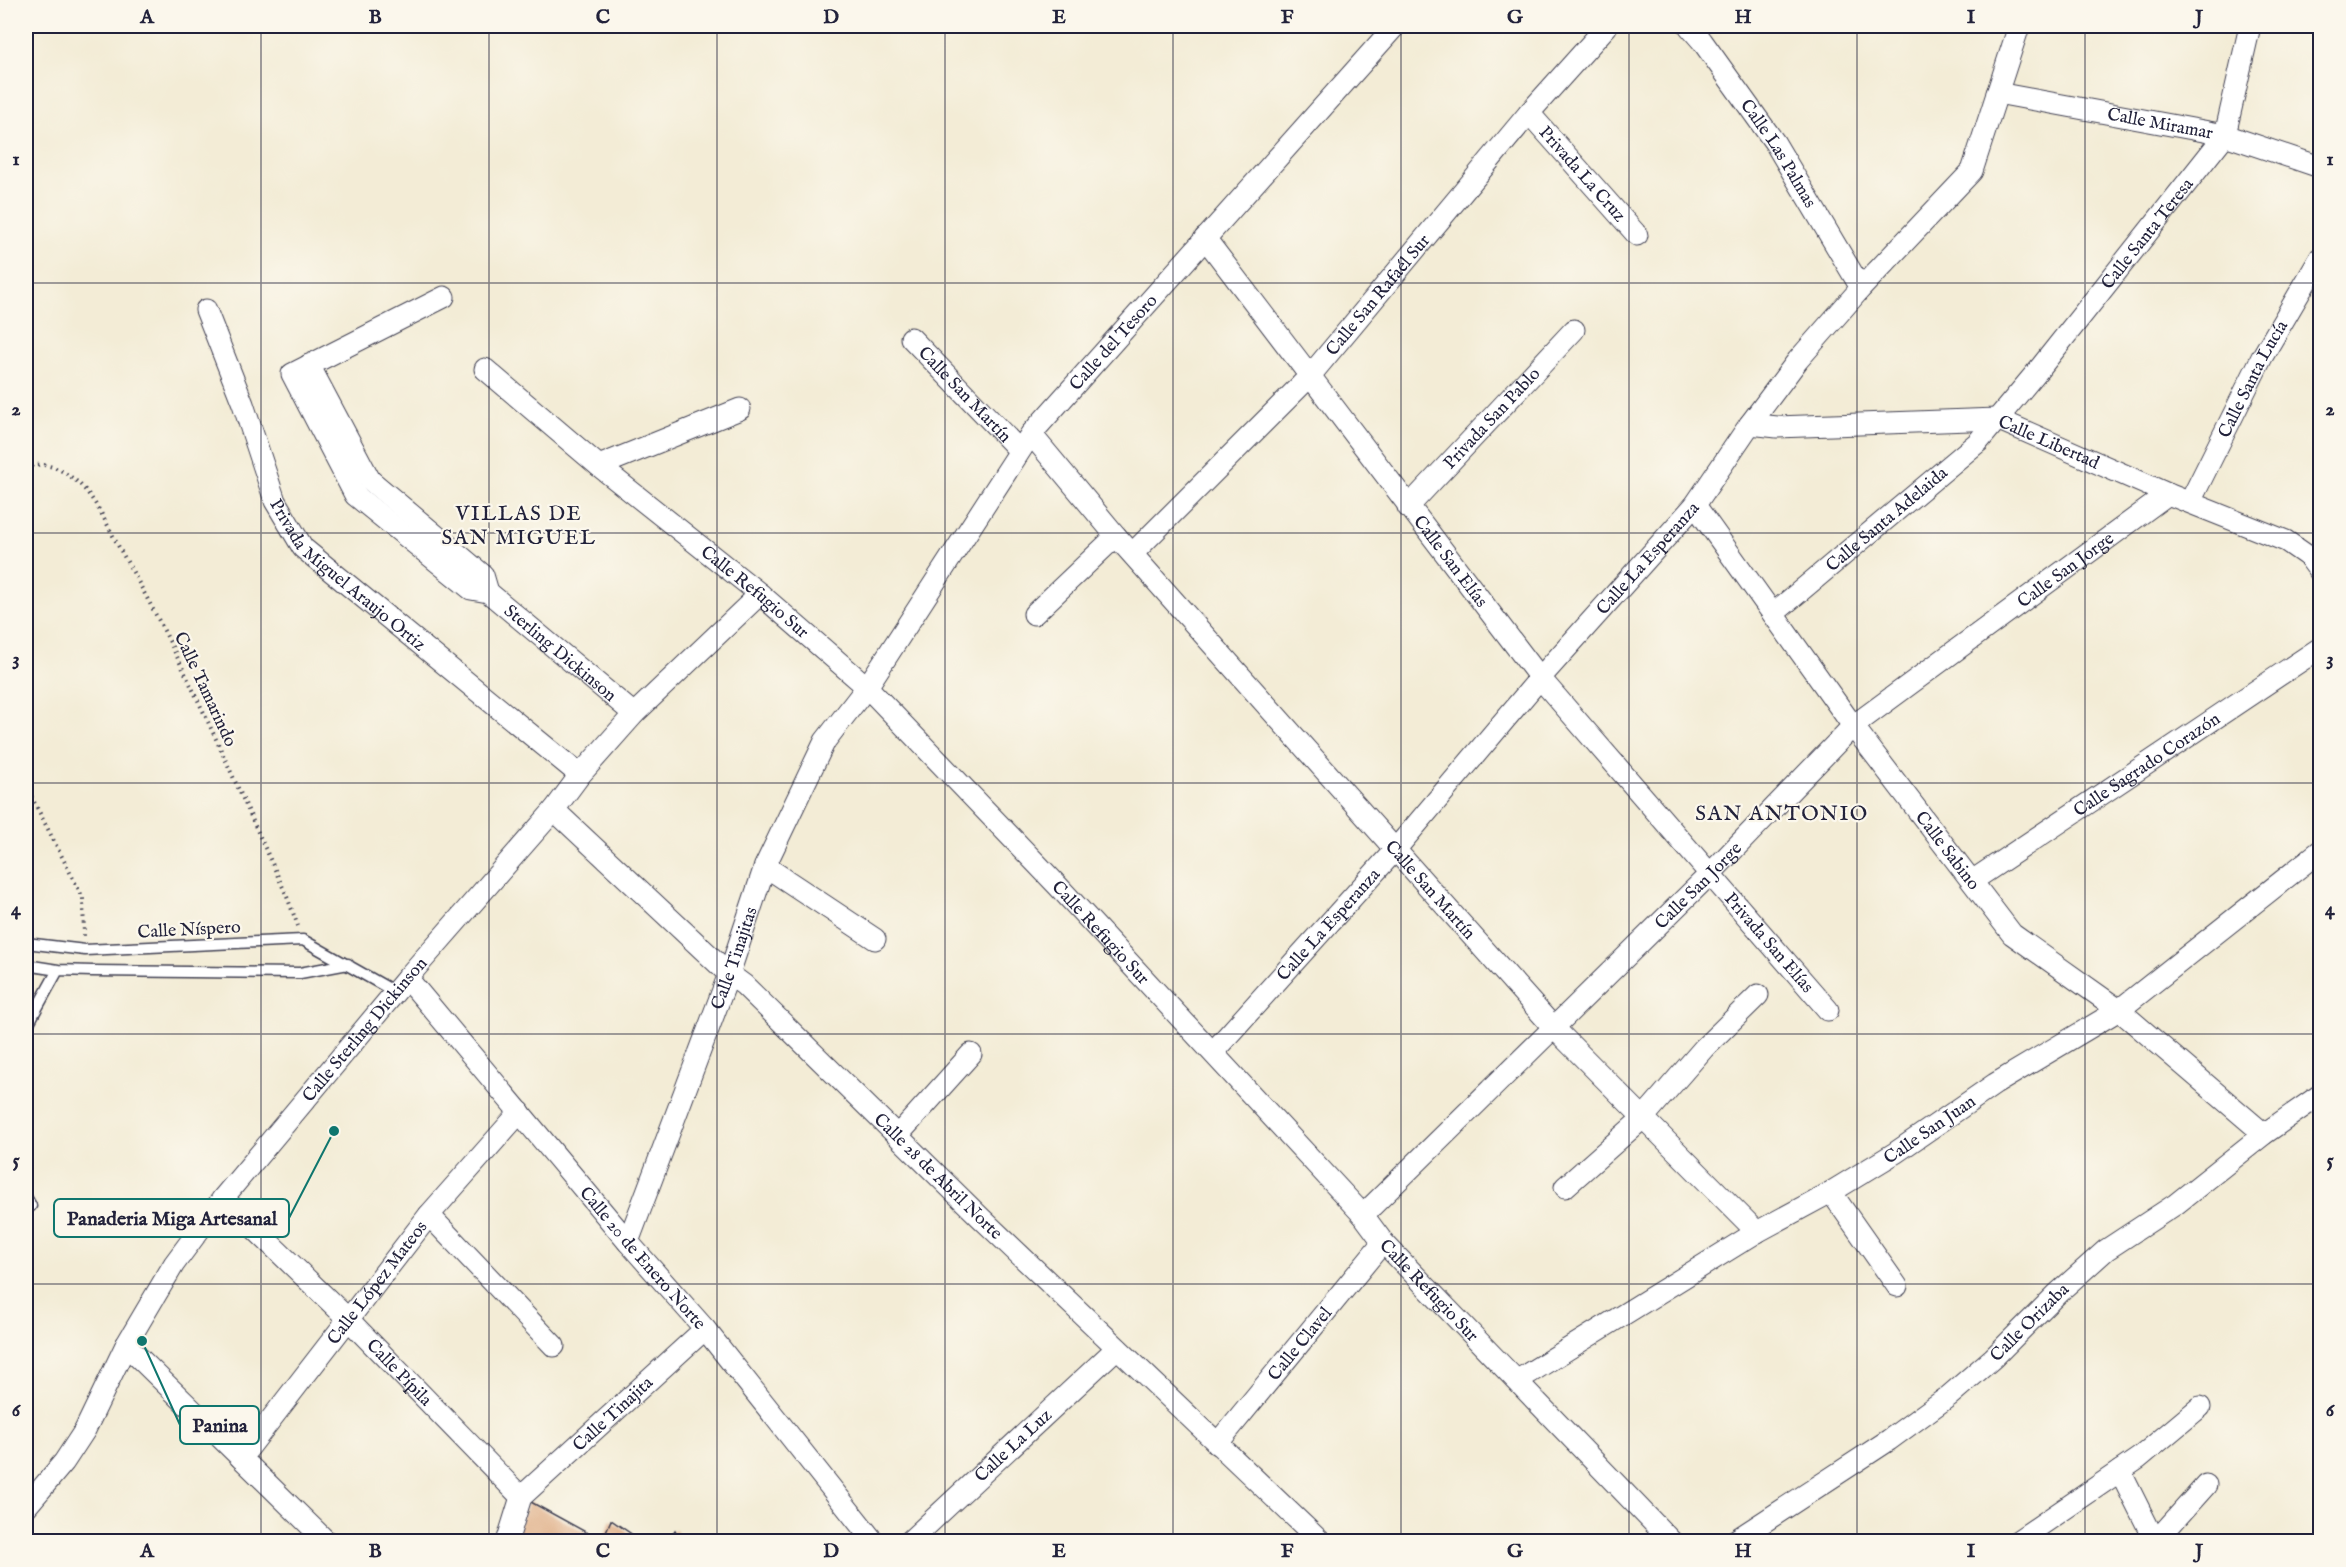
<svg xmlns="http://www.w3.org/2000/svg" width="2346" height="1567" viewBox="0 0 2346 1567" font-family="'IM FELL English',serif">
<style>
.building{fill:#d79868}
.lines{fill:none;stroke-linecap:round;stroke-linejoin:round}
.lane-casing{stroke:#414052;stroke-width:13}
.street-casing{stroke:#414052;stroke-width:23}
.path{stroke:#414052;stroke-width:4;stroke-dasharray:1.5 4.5;stroke-linecap:butt}
.lane{stroke:#fff;stroke-width:10}
.street{stroke:#fff;stroke-width:21}
.grid{fill:none;stroke:#22223b;stroke-width:1.5;stroke-opacity:0.55}
.labels{text-anchor:middle;stroke-width:4.5;stroke-linejoin:round;paint-order:stroke}
.street-label{font-size:18px;fill:#22223b;stroke:#fbf7ec}
.quarter-label{font-size:21px;letter-spacing:1.5px;fill:#22223b;stroke:#fbf7ec}
.leader{fill:none;stroke:#0f766e;stroke-width:2}
.callout-dot{fill:#0f766e;stroke:#fbf7ec;stroke-width:2}
.callout{fill:#fbf7ec;stroke:#0f766e;stroke-width:2}
.callout-label{font-size:20px;text-anchor:middle;font-weight:bold;fill:#22223b}
.neatline{fill:none;stroke:#22223b;stroke-width:2}
.grid-label{font-size:20px;text-anchor:middle;font-weight:bold;fill:#22223b}
</style>
<rect width="100%" height="100%" fill="#fbf7ec"/>
<filter id="ink" filterUnits="userSpaceOnUse"><feTurbulence type="fractalNoise" baseFrequency=".0167" numOctaves="2"/><feDisplacementMap in="SourceGraphic" scale="12" xChannelSelector="R" yChannelSelector="G"/><feConvolveMatrix kernelMatrix="1 2 1 2 8 2 1 2 1" color-interpolation-filters="sRGB"/></filter>
<filter id="wash" filterUnits="userSpaceOnUse"><feTurbulence type="fractalNoise" baseFrequency=".008" numOctaves="4" result="noise"/><feDisplacementMap in="SourceGraphic" scale="24" xChannelSelector="R" yChannelSelector="G"/><feGaussianBlur stdDeviation="1.35" result="paint"/><feColorMatrix in="noise" values="0 0 0 0 0 0 0 0 0 0 0 0 0 0 0 0 0 1.4 0 .05"/><feComposite in="paint" operator="in"/></filter>
<g filter="url(#wash)">
<rect width="100%" height="100%" fill="#f3ecd6"/>
<g id="blocks">
<path class="building" d="M529 1501 602 1541 611 1520 643 1542H512Z
M675 1530 682 1542H668Z"/>
</g>
</g>
<g filter="url(#ink)">
<use href="#blocks" fill-opacity="0" stroke="#414052" stroke-width="1.5"/>
<g class="lines">
<g class="lane-casing">
<path id="lane" d="M26 943 85 950 303 940 395 992
M26 965 58 970 92 971 300 973 348 964
M26 1028 58 970
M26 1197 31 1206"/>
</g>
<g class="street-casing">
<g id="street">
<path id="s1" d="M1689 26 1702 41 1775 143 1861 288"/>
<path id="s2" d="M1997 93 2225 135 2320 167"/>
<path id="s3" d="M1529 113 1637 235"/>
<path id="s4" d="M1205 238 1540 678 1828 1010"/>
<path id="s5" d="M444 297 292 374 355 495 471 589 488 592 634 714"/>
<path id="s6" d="M206 310 243 404 275 501 303 548 580 775"/>
<path id="s7" d="M911 338 1019 450"/>
<path d="M309 365 370 480 483 575 488 592"/>
<path id="s8" d="M485 369 599 466 760 594 867 687 1058 886 1363 1215 1383 1242 1672 1542"/>
<path id="s9" d="M1750 424 1777 427 1997 419 2168 494 2286 541 2309 557 2320 572"/>
<path id="s10" d="M1031 434 1116 536 1554 1028 1757 1232"/>
<path d="M599 466 740 409"/>
<path id="s11" d="M2190 502 2262 357 2320 258"/>
<path id="s12" d="M1695 505 1853 726 2012 934 2119 1010 2264 1134"/>
<path id="s13" d="M1408 507 1574 330"/>
<path id="s14" d="M1133 553 1309 377 1529 113 1607 26"/>
<path d="M1034 614 1116 536"/>
<path id="s15" d="M1773 614 1978 442 2040 368 2225 135 2250 26"/>
<path id="s16" d="M554 810 729 974 744 985 980 1217 1321 1542"/>
<path d="M765 866 875 939"/>
<path id="s17" d="M1972 881 2320 648"/>
<path id="s18" d="M407 978 628 1242 705 1329 874 1542"/>
<path id="s19" d="M1213 1052 1395 850 1540 678 1695 505 1750 424 1798 360 1861 288 1972 171 2019 26"/>
<path d="M898 1135 971 1054"/>
<path d="M1565 1187 1643 1118 1704 1048 1758 995"/>
<path d="M1831 1192 1897 1286"/>
<path id="s20" d="M223 1198 347 1318 521 1497"/>
<path d="M429 1215 554 1346"/>
<path id="s21" d="M1363 1215 1709 875 1853 726 2168 494"/>
<path id="s22" d="M628 1242 729 974 765 866 825 741 867 687 1031 434 1395 26"/>
<path d="M126 1345 327 1542"/>
<path id="s23" d="M1518 1380 1757 1232 1831 1192 1895 1153 1995 1084 2119 1010 2320 851"/>
<path id="s24" d="M1217 1444 1383 1242"/>
<path id="s25" d="M241 1458 429 1215 520 1112"/>
<path d="M2120 1471 2155 1541"/>
<path id="s26" d="M26 1507 64 1462 85 1430 126 1345 174 1264 223 1198 407 978 554 810 580 775 634 714 760 594"/>
<path id="s27" d="M507 1542 521 1497 705 1329"/>
<path id="s28" d="M909 1542 1117 1348"/>
<path id="s29" d="M1733 1542 1889 1440 1949 1396 1993 1358 2058 1293 2106 1250 2176 1204 2264 1134 2320 1095"/>
<path d="M2016 1542 2139 1458 2200 1407"/>
<path d="M2155 1542 2206 1485"/>
</g>
</g>
<path class="path" d="M26 467C45 461 60 468 75 480 96 497 109 529 122 553 185 662 233 779 286 894L298 926
M26 786 83 898 84 936"/>
<use href="#lane" class="lane"/>
<use href="#street" class="street"/>
</g>
</g>
<path class="grid" d="M261 26V1542M489 26V1542M717 26V1542M945 26V1542M1173 26V1542M1401 26V1542M1629 26V1542M1857 26V1542M2085 26V1542M26 283H2320M26 533H2320M26 783H2320M26 1034H2320M26 1284H2320"/>
<g class="labels">
<g class="street-label">
<text dy="6" stroke="none"><textPath href="#s2" startOffset="166">Calle Miramar</textPath></text>
<text dy="6" stroke="none"><textPath href="#s1" startOffset="156">Calle Las Palmas</textPath></text>
<text dy="6" stroke="none"><textPath href="#s3" startOffset="81">Privada La Cruz</textPath></text>
<text dy="6" stroke="none"><textPath href="#s15" startOffset="536">Calle Santa Teresa</textPath></text>
<text dy="6" stroke="none"><textPath href="#s14" startOffset="356">Calle San Rafaél Sur</textPath></text>
<text dy="6" stroke="none"><textPath href="#s22" startOffset="1032">Calle del Tesoro</textPath></text>
<text dy="6" stroke="none"><textPath href="#s11" startOffset="138">Calle Santa Lucía</textPath></text>
<text dy="6" stroke="none"><textPath href="#s7" startOffset="78">Calle San Martín</textPath></text>
<text dy="6" stroke="none"><textPath href="#s13" startOffset="122">Privada San Pablo</textPath></text>
<text dy="6" stroke="none"><textPath href="#s9" startOffset="304">Calle Libertad</textPath></text>
<text dy="6" stroke="none"><textPath href="#s15" startOffset="148">Calle Santa Adelaida</textPath></text>
<text dy="6" stroke="none"><textPath href="#s19" startOffset="658">Calle La Esperanza</textPath></text>
<text dy="6" stroke="none"><textPath href="#s4" startOffset="406">Calle San Elías</textPath></text>
<text dy="6" stroke="none"><textPath href="#s21" startOffset="956">Calle San Jorge</textPath></text>
<text dy="6" stroke="none"><textPath href="#s6" startOffset="308">Privada Miguel Araujo Ortiz</textPath></text>
<text dy="6" stroke="none"><textPath href="#s8" startOffset="350">Calle Refugio Sur</textPath></text>
<text dy="6" stroke="none"><textPath href="#s5" startOffset="568">Sterling Dickinson</textPath></text>
<text transform="translate(206 689) rotate(65)" y="6">Calle Tamarindo</text>
<text dy="6" stroke="none"><textPath href="#s17" startOffset="210">Calle Sagrado Corazón</textPath></text>
<text dy="6" stroke="none"><textPath href="#s12" startOffset="428">Calle Sabino</textPath></text>
<text dy="6" stroke="none"><textPath href="#s21" startOffset="470">Calle San Jorge</textPath></text>
<text dy="6" stroke="none"><textPath href="#s10" startOffset="606">Calle San Martín</textPath></text>
<text dy="6" stroke="none"><textPath href="#s19" startOffset="172">Calle La Esperanza</textPath></text>
<text transform="translate(189 929) rotate(-3)" y="6">Calle Níspero</text>
<text dy="6" stroke="none"><textPath href="#s8" startOffset="836">Calle Refugio Sur</textPath></text>
<text dy="6" stroke="none"><textPath href="#s4" startOffset="903">Privada San Elías</textPath></text>
<text dy="6" stroke="none"><textPath href="#s22" startOffset="303">Calle Tinajitas</textPath></text>
<text dy="6" stroke="none"><textPath href="#s26" startOffset="588">Calle Sterling Dickinson</textPath></text>
<text dy="6" stroke="none"><textPath href="#s23" startOffset="482">Calle San Juan</textPath></text>
<text dy="6" stroke="none"><textPath href="#s16" startOffset="531">Calle 28 de Abril Norte</textPath></text>
<text dy="6" stroke="none"><textPath href="#s18" startOffset="366">Calle 20 de Enero Norte</textPath></text>
<text dy="6" stroke="none"><textPath href="#s25" startOffset="222">Calle López Mateos</textPath></text>
<text dy="6" stroke="none"><textPath href="#s8" startOffset="1322">Calle Refugio Sur</textPath></text>
<text dy="6" stroke="none"><textPath href="#s29" startOffset="370">Calle Orizaba</textPath></text>
<text dy="6" stroke="none"><textPath href="#s24" startOffset="130">Calle Clavel</textPath></text>
<text dy="6" stroke="none"><textPath href="#s20" startOffset="248">Calle Pípila</textPath></text>
<text dy="6" stroke="none"><textPath href="#s27" startOffset="171">Calle Tinajita</textPath></text>
<text dy="6" stroke="none"><textPath href="#s28" startOffset="142">Calle La Luz</textPath></text>
</g>
<g class="quarter-label">
<text x="519" y="520">VILLAS DE<tspan x="519" dy="24">SAN MIGUEL</tspan></text>
<text x="1782" y="820">SAN ANTONIO</text>
</g>
</g>
<path class="leader" d="M334 1131L289 1218M142 1341L180 1425"/>
<g class="callout-dot">
<circle cx="334" cy="1131" r="6"/>
<circle cx="142" cy="1341" r="6"/>
</g>
<g class="callout">
<rect x="54" y="1199" width="235" height="38" rx="6"/>
<rect x="180" y="1406" width="79" height="38" rx="6"/>
</g>
<g class="callout-label">
<text x="172" y="1225">Panaderia Miga Artesanal</text>
<text x="220" y="1432">Panina</text>
</g>
<rect width="2346" height="1567" fill="none" stroke="#fbf7ec" stroke-width="66"/>
<rect x="33" y="33" width="2280" height="1501" class="neatline"/>
<g class="grid-label">
<text x="147" y="23">A</text>
<text x="375" y="23">B</text>
<text x="603" y="23">C</text>
<text x="831" y="23">D</text>
<text x="1059" y="23">E</text>
<text x="1287" y="23">F</text>
<text x="1515" y="23">G</text>
<text x="1743" y="23">H</text>
<text x="1971" y="23">I</text>
<text x="2199" y="23">J</text>
<text x="16" y="165">1</text>
<text x="2330" y="165">1</text>
<text x="16" y="415">2</text>
<text x="2330" y="415">2</text>
<text x="16" y="665">3</text>
<text x="2330" y="665">3</text>
<text x="16" y="915">4</text>
<text x="2330" y="915">4</text>
<text x="16" y="1166">5</text>
<text x="2330" y="1166">5</text>
<text x="16" y="1416">6</text>
<text x="2330" y="1416">6</text>
<text x="147" y="1557">A</text>
<text x="375" y="1557">B</text>
<text x="603" y="1557">C</text>
<text x="831" y="1557">D</text>
<text x="1059" y="1557">E</text>
<text x="1287" y="1557">F</text>
<text x="1515" y="1557">G</text>
<text x="1743" y="1557">H</text>
<text x="1971" y="1557">I</text>
<text x="2199" y="1557">J</text>
</g>
</svg>
